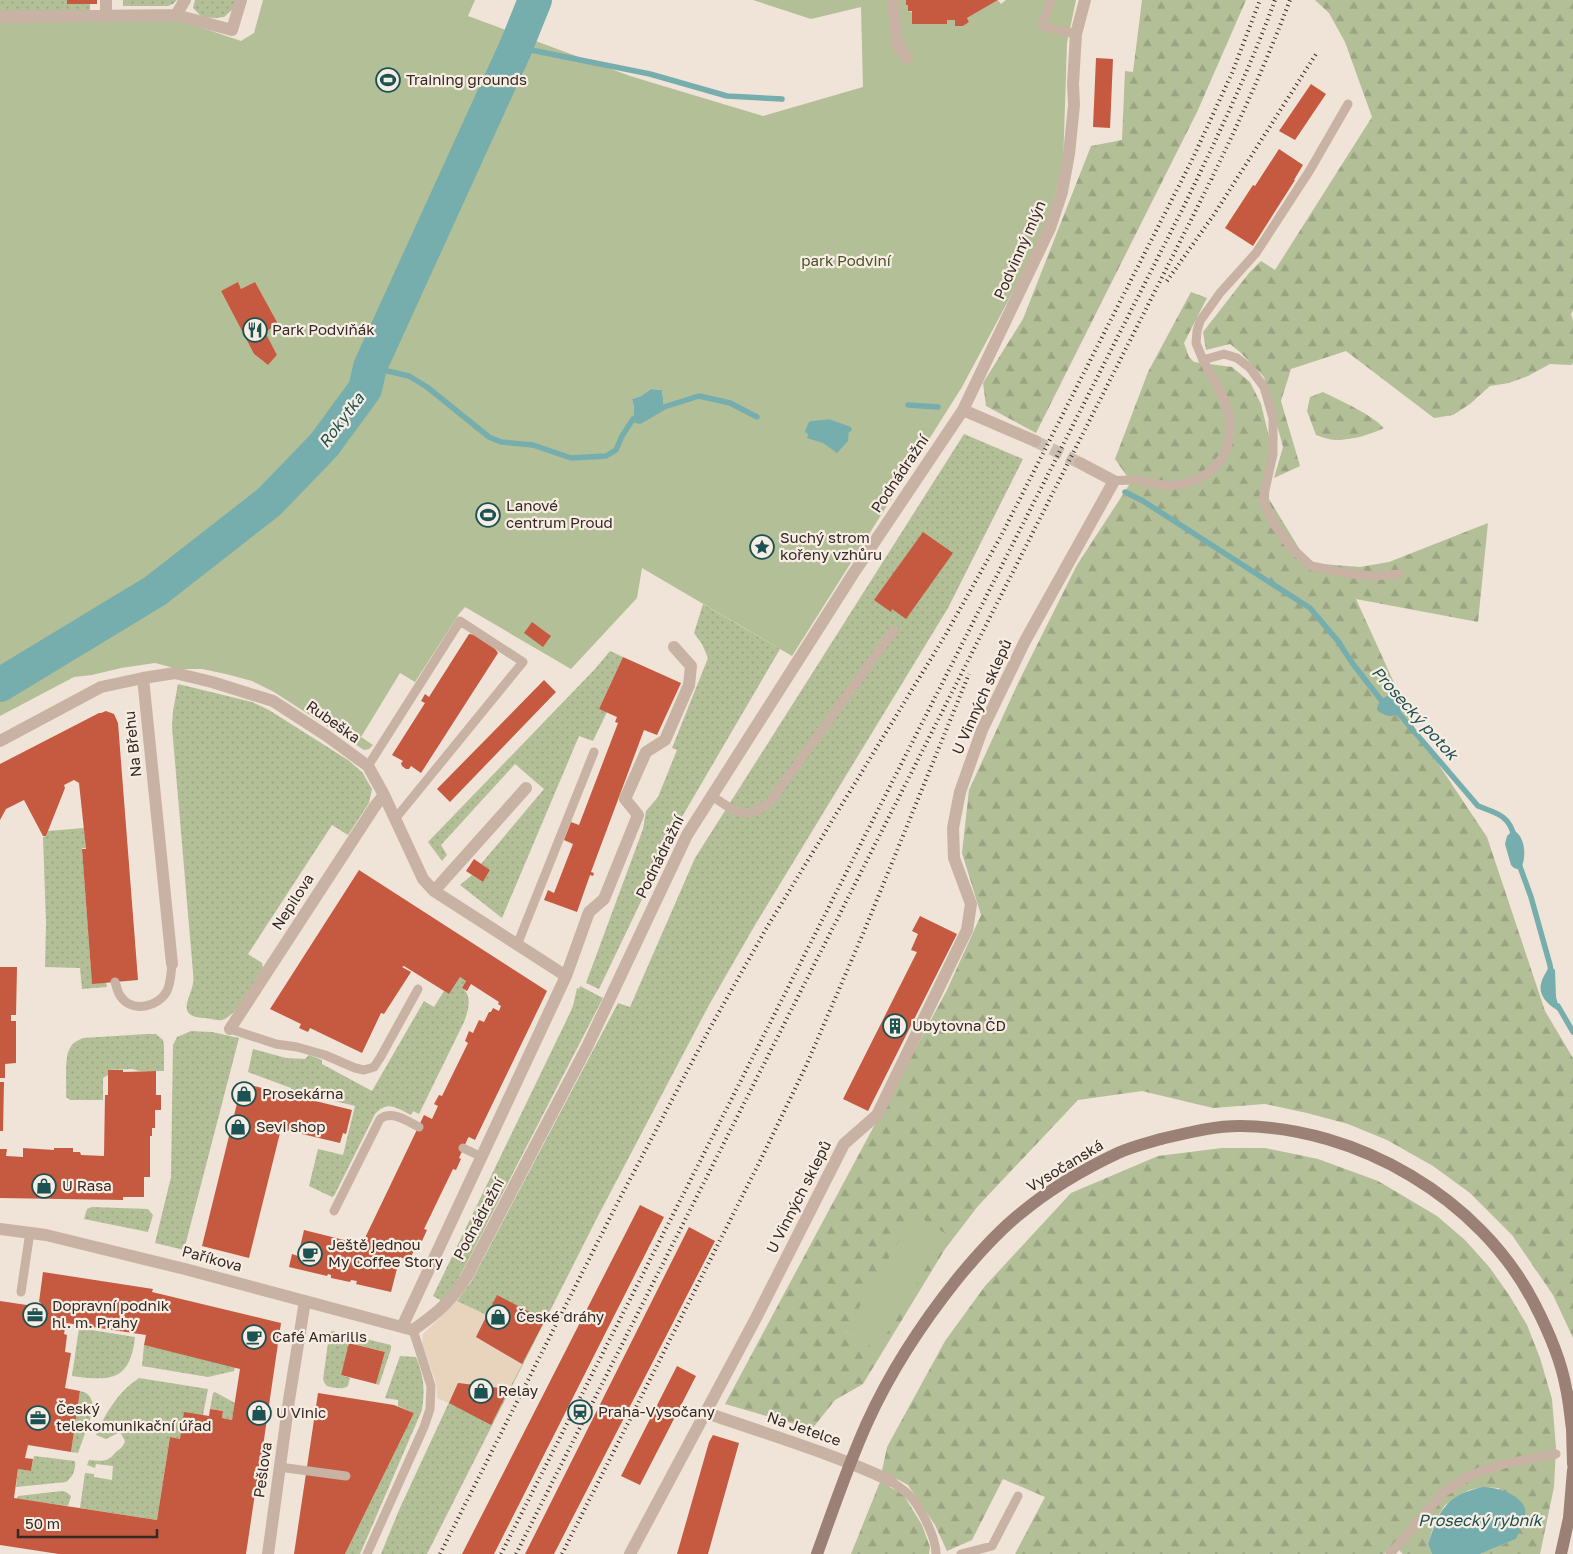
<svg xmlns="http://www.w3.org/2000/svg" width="1573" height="1554" viewBox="0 0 1573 1554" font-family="'Golos Text',sans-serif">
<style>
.grass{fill:url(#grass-dots)}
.forest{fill:url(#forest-firs);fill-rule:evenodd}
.green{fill:#b3bf97;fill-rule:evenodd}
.plaza{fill:#e8d3bd}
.water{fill:#76adad}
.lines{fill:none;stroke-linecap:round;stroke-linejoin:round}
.stream{stroke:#76adad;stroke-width:5.5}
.river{stroke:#76adad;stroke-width:34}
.building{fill:#c55a40;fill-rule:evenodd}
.minor-tunnel{stroke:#cabeb3;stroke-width:12;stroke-dasharray:12 6;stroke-linecap:butt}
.service{stroke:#c8b2a3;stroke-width:9}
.minor{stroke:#c8b2a3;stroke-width:12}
.secondary{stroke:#9b8175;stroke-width:12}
.rail{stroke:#332925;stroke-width:4;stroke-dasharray:1 4;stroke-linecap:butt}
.secondary-bridge{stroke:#9b8175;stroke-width:12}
.labels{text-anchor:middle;stroke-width:4.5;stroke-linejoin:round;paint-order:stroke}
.poi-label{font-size:15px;fill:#332925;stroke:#f8ede2;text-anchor:start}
.street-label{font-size:15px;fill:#332925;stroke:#f8ede2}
.park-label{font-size:15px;fill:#445129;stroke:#f8ede2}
.water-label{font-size:16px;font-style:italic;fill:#1b5253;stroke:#f8ede2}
</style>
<defs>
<pattern id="grass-dots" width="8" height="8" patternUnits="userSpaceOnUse" patternTransform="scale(1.25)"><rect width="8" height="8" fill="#b3bf97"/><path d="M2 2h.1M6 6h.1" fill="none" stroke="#9aa482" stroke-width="1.8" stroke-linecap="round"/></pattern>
<pattern id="forest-firs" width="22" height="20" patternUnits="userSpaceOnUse" patternTransform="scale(1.25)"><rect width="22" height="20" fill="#b3bf97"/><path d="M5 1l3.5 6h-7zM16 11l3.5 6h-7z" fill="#9aa482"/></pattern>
</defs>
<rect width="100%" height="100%" fill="#f0e3d7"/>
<path class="grass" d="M0 0H67V4H90V13L0 12Z
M123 0H177L173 4 168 6H123Z
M195 0H237L234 8 224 17 215 18 202 17 193 8Z
M964 434 1023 459 948 608 755 925 709 1005 598 1216 427 1554H381L399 1510 458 1383 509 1389 522 1364 476 1337 457 1301 471 1282 618 1003 630 1007 695 858Z
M703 604 780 649 679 822 599 989 586 983 643 829 646 811 658 797 677 750 672 748 708 658 702 644 694 633Z
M610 651 623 657 599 709 607 712 593 741 579 736 502 918 460 885 472 875 483 882 490 870 481 864 544 789 515 764 441 845 447 855 442 861 428 842 595 669Z
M178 684 252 702 269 710 348 760 362 772 372 789 369 803 348 835 332 825 248 954 262 963 263 968C254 981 237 1016 222 1020 216 1021 210 1018 203 1018 197 1017 189 1017 187 1010 185 1002 192 992 193 983 194 980 193 976 193 972L172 727 173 711Z
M84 828 86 848H82L92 983 106 982 107 987 82 989 80 968 45 967 46 923 43 837 46 836 48 831Z
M460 977 466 981 462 988C473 996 468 1011 464 1022L419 1114 413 1111 411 1115C396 1108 388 1100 375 1114L334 1196 332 1197 309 1186 318 1149 343 1155 355 1106 291 1090V1088L248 1072 253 1049 286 1058 305 1059 309 1055 322 1060V1064L372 1091 424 1001 434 1007 444 991 449 994Z
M580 986 603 998 462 1272 451 1291 442 1301 433 1296 568 1017 573 1006 577 988 579 989Z
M191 1031 212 1032 239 1038 184 1250 155 1243 171 1177 173 1045 177 1037Z
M147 1034H156L163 1040 164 1046V1071H140L132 1069 108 1070V1075L103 1078V1100H70L66 1097C67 1084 64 1057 70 1048 73 1042 77 1041 83 1038Z
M92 1207 148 1209 153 1215 148 1232 84 1219 87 1209Z
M79 1328 135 1337C130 1382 110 1381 72 1376Z
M333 1331 391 1345V1349L379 1385 376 1384 385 1352 350 1343 341 1375 350 1378C350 1379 348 1385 348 1386 344 1390 332 1388 327 1386 325 1384 324 1382 323 1379L329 1336 330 1332Z
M144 1345 235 1367 234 1371 208 1377 142 1366Z
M400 1356 416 1357C424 1377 425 1389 422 1410L360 1554H345L414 1413 398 1406V1400L385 1398Z
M139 1378 208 1389 203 1415 180 1439 170 1437 157 1520 80 1508 85 1473 94 1474V1477L112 1480 113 1466 96 1464 95 1468 87 1465 89 1460C101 1461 107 1463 115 1453 119 1449 123 1448 125 1441L120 1432 106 1439 96 1435C106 1412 118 1392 139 1378Z
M80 1391C91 1393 93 1401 93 1411L78 1453 71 1452Z
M215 1392 235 1403 232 1420 222 1418 223 1411 210 1409 213 1393Z
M34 1456 75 1461C76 1469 73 1477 66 1482L16 1487 18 1469 31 1471Z
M62 1491 66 1492 71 1496 68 1506 17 1499 18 1496Z"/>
<path class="forest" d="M1142 0H1246L1198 110 1036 433 986 406 983 383 1023 319 1091 146 1122 140 1125 71 1133 72Z
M1315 0H1573V310L1571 314 1573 321V363L1571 365 1550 364 1528 376 1509 383 1490 386 1470 404 1453 415 1434 418 1346 351 1291 369 1281 401 1300 466 1274 478 1283 447 1264 377 1240 352 1230 344 1206 350 1203 332 1249 273 1261 261 1275 270 1372 117 1345 42 1329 13Z
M1191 292 1207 298 1184 343 1189 357 1194 362 1232 367 1250 382 1261 404 1270 441 1269 499 1308 563 1360 567 1389 562 1488 523 1478 622 1356 599 1415 729 1487 837 1545 1011 1573 1058V1338L1553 1295 1512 1235 1470 1193 1433 1166 1387 1140 1348 1124 1307 1113 1265 1104 1213 1108 1142 1091 1078 1100 978 1206 945 1249 863 1384 835 1400 812 1429 725 1404 947 990 981 915 962 853 969 790 1019 681 1077 565 1131 482 1115 459 1148 372ZM945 1234 877 1349 845 1331Z
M1323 392C1341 401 1371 414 1384 428 1370 435 1351 440 1336 440 1330 440 1322 437 1316 435L1307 411 1310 397Z
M1222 1148H1265L1318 1159 1378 1181 1437 1216 1465 1240 1490 1268 1509 1295 1527 1325 1540 1358 1552 1399 1556 1448 1554 1487 1540 1554H1480L1516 1539 1499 1488 1482 1487 1469 1490 1445 1505 1435 1521 1428 1544 1432 1554H1403L1394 1545 1384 1554H1015L1045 1497 1003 1479 972 1540 947 1551 935 1525 908 1485 882 1471 887 1447 945 1341 985 1286 1071 1193 1158 1156Z
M880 1482 903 1494 922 1525 930 1547 929 1554H851Z"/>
<path class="green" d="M263 0H475L468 16 630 76 763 116 863 87 861 7 811 19 753 0H906V4L908 5V11L947 20H955V26H963L969 22 967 18 998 0 1001 4 1006 0H1076L1067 43 1063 166 1044 234 962 387 792 656 642 568 637 598 571 669 465 607 459 614 415 682 400 673 361 737 373 745 369 749 364 750 274 692 252 681 226 674 202 669H178L155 663 121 668 92 675 74 677 0 716V20L182 21 241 41 254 33ZM238 283 277 355 268 365 254 354 221 291ZM651 389 662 390 664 407 640 421 633 419 634 408 632 399 641 396Z
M915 1214 946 1234 877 1350 845 1331Z"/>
<path class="plaza" d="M457 1301 487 1315 476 1337 522 1364 509 1389 458 1383 449 1403 437 1398V1387L434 1377 422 1344 423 1334Z"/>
<path class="water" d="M651 389 662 390 664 407 640 421 633 419 634 408 632 399 641 396Z
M829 422 849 429 848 441 837 453 823 443 807 438 811 424Z
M1387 696C1415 696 1400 729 1377 710 1377 703 1382 699 1387 696Z
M1513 830C1526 836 1527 859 1520 870L1514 868 1511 865 1505 844 1507 836Z
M1550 965 1555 970 1556 997 1560 1012C1550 1006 1538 997 1541 984 1542 978 1547 971 1550 965Z
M1482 1487C1496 1487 1521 1494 1525 1509 1527 1518 1519 1531 1516 1539L1480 1554H1432L1428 1544C1439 1511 1445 1496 1482 1487Z"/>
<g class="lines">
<path class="stream" d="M516 47 650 74 727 96 782 99
M370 367 409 376 427 387 489 437 501 442 533 445 571 458 606 456 616 450 622 436 633 419 640 421 664 407 699 396 730 403 757 417
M908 405 938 407
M808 431 811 424 829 422 849 429
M1125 492 1143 501 1310 608 1337 640 1353 664 1381 700 1387 704
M1395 709 1478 806C1496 813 1509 815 1514 836
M1519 864 1531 897 1550 965 1551 973
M1558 1006 1573 1032"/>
<path class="river" d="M0 685 155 591 269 502 324 445 365 389 370 367 516 47 535 0"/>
</g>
<path class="building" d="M67 0H97V4H67Z
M906 0H998L967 18 969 22 963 26H955V20H947V24H912V11H908V5H906Z
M1096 58 1113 59 1110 128 1093 127Z
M1311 84 1326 94 1295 140 1279 131Z
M1279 149 1303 165 1294 180H1295L1253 246 1225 228 1253 185 1255 186Z
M238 282 241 289 255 282 278 324 265 332 277 355 268 365 254 354 221 291Z
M923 532 953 553 906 619 892 609 891 612 874 600Z
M532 622 551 636 543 647 524 633Z
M469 634 476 635 491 643 498 653 421 773 411 766 409 769H406L402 766 401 763 403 761 392 755 425 703 421 701 425 694 429 697Z
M623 657 681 683 657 735 644 730 591 872 594 873 593 876 590 875 577 912 544 900 548 890 554 893 573 844 564 840 571 822 579 825 618 723 615 722 617 717 599 709Z
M544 680 556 692 450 802 437 789Z
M106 711 114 714 118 723 138 980 92 984 82 849H86L79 783 74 780 64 785 65 788 46 836H43L24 800 6 809 0 820V764L99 713H101Z
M474 859 490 870 483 882 466 871Z
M359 870 547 991 475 1140 469 1137 468 1138 459 1158 461 1159 456 1170 453 1169 424 1229 427 1230 422 1241 419 1240 409 1261 400 1257 391 1292 356 1284 357 1281 351 1280 350 1282 331 1278V1275L328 1274 327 1276 289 1267 292 1254 298 1256 304 1230 360 1244 359 1245 365 1247 367 1241 364 1240 424 1115 432 1119 438 1106 434 1104 439 1095 442 1096 468 1043 465 1041 469 1031 473 1033 479 1020 484 1022 489 1012H491L493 1008 499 1011 501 1006 498 1004 499 1002 471 984 467 991 462 988 466 981 460 977 449 994 404 966 402 967 411 972 384 1014 381 1013 362 1053 310 1028 308 1032 299 1028 301 1024 270 1009Z
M920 916 957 934 868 1111 843 1099 917 952 911 950 918 934 912 931Z
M0 967H17L16 1015H11V1021H16V1063L5 1064V1078H0Z
M108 1070H123V1072L156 1071V1095H161V1110H155V1128H152V1136H150V1177H144V1197H123V1200L0 1198V1149H7L6 1156 23 1157V1148L54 1150V1148H73V1152H80L81 1155 104 1156 105 1095H108Z
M0 1082H4L3 1131H0Z
M242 1083 352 1110 346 1134 343 1133 340 1143 281 1129 249 1258 202 1246Z
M640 1205 664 1217 494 1554H462Z
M689 1227 715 1241 554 1554H525Z
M43 1272 153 1289 152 1292 281 1323 261 1460H260L246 1554H59L0 1545V1301L40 1307 41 1303 39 1302ZM66 1323 146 1335 144 1345 240 1369 232 1420 222 1418 223 1411 210 1409 209 1416 184 1412 180 1439 170 1437 157 1520 14 1498 18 1469 31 1471 33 1459 25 1458 28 1445 71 1452 80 1391 65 1388 71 1353 65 1352 67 1335 64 1334Z
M497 1295 545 1320 522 1364 476 1337Z
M349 1343 385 1352 376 1384 341 1375Z
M677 1366 696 1376 640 1485 621 1476Z
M458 1383 509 1389 491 1425 449 1403Z
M318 1393 394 1405 414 1413 345 1554H294Z
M713 1435 739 1443 708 1554H677L709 1442Z"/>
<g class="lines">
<path class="minor-tunnel" d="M1035 441 1080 463"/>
<path class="service" d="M1051 0 1042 26 1076 34
M1348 104 1310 170 1256 253 1220 293 1200 321 1197 331 1196 343 1203 360 1224 354 1237 358 1250 368 1264 387 1273 418V454L1263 499 1274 524 1291 547 1311 566 1351 574 1375 576 1399 574
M1114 481C1121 480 1129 480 1137 480 1149 482 1163 487 1175 485 1213 480 1235 454 1229 416 1226 398 1211 376 1203 360
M368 766 460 621 523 662 395 819
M712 796C735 811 745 823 770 802L894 630
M517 945 594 752
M115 982C117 987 117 992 121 997 133 1013 158 1007 167 991 171 983 171 972 172 964
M230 1029 276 1044 297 1047 325 1055 355 1068 364 1070 374 1067 380 1058 418 989
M463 1148 482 1157
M334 1211 380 1119C392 1110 407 1121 419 1127
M21 1292 30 1232
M279 1467 346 1476
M891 1481C896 1485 902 1489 907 1493 920 1505 936 1537 936 1554
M367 1554 424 1427 430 1409 431 1386 413 1330
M961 1554 992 1546 1018 1496
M1390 1554 1443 1493 1469 1476 1487 1469 1508 1463 1556 1454"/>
<path class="minor" d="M106 0V16
M893 0 897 44 907 58
M176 15 185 0
M0 17 176 15 232 30 241 0
M963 410 1035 441
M143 678 175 673 212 682 273 701 327 736 368 766 384 795 423 879 434 891 566 976
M0 741 101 687 143 678 172 964
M434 891 526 788
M230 1029 375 806 384 795
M0 1229 46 1235 185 1269 413 1330C436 1314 452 1301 467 1276L587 1047 687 835 853 574 963 410 1050 228 1062 192 1069 154 1074 105 1073 84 1076 34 1085 0
M402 1327 566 976 589 912 604 899 638 815 625 799 646 752 665 740 689 685 691 666 674 647
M704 1412C767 1434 831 1453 891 1481
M268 1554 289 1400 305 1301
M630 1554 756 1318 844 1144 877 1115 967 930 971 904 954 858 953 828 960 792 982 730 1025 641 1114 481 1080 463"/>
<path class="secondary" d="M1161 1139C1187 1133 1213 1126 1240 1126 1357 1127 1480 1198 1534 1303 1547 1328 1561 1360 1566 1388 1569 1401 1570 1415 1572 1429
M1561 1554 1569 1518 1573 1470"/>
<path class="rail" d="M1167 281 1215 213 1316 54
M440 1554 618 1202 710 1028 766 929 946 634 1001 536 1192 160 1232 73 1260 0
M501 1554 1183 208C1216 140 1249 71 1275 0
M516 1554 1194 214C1229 144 1262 74 1290 0
M562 1554 761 1159 806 1066 865 929 969 674"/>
<path class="secondary-bridge" d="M1572 1429 1573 1464
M817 1554C833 1510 848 1465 867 1423 891 1370 922 1323 958 1278 977 1255 997 1232 1021 1213 1050 1189 1084 1169 1118 1153 1131 1147 1147 1143 1161 1139"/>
</g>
<defs>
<g id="stadium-ring" transform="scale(1.25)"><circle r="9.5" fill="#f8ede2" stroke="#1b5253" stroke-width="1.5"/><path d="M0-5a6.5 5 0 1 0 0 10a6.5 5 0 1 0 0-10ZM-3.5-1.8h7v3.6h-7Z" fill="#1b5253"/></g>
<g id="restaurant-ring" transform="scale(1.25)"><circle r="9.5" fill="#f8ede2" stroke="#1b5253" stroke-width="1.5"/><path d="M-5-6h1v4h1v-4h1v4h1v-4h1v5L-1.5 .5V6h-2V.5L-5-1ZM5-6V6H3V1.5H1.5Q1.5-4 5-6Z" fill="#1b5253"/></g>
<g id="sight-ring" transform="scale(1.25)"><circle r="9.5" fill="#f8ede2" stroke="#1b5253" stroke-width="1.5"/><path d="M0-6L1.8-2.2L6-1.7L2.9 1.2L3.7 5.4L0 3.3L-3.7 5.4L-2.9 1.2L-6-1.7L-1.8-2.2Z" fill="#1b5253"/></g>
<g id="building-ring" transform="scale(1.25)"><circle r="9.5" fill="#f8ede2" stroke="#1b5253" stroke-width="1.5"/><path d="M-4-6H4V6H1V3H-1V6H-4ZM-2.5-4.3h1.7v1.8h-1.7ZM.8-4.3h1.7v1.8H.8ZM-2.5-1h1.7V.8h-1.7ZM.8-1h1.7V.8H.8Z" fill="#1b5253"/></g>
<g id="shop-ring" transform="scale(1.25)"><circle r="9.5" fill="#f8ede2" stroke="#1b5253" stroke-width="1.5"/><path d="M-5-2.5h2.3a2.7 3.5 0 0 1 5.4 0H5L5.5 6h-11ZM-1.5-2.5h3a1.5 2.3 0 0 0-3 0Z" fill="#1b5253"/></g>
<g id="cafe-ring" transform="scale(1.25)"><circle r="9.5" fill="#f8ede2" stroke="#1b5253" stroke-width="1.5"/><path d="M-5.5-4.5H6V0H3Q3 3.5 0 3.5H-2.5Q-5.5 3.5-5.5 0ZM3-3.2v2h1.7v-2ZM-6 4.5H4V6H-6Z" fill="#1b5253"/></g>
<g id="office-ring" transform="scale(1.25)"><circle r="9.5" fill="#f8ede2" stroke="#1b5253" stroke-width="1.5"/><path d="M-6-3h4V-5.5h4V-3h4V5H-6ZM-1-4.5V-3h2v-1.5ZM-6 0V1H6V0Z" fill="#1b5253"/></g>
<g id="station-ring" transform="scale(1.25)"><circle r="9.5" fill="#f8ede2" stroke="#1b5253" stroke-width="1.5"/><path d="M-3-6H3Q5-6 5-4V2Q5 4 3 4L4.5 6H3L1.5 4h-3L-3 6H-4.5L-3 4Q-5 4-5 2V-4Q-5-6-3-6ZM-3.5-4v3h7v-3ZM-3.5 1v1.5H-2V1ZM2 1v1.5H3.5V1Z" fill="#1b5253"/></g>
</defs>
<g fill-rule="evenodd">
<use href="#stadium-ring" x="388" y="80"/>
<use href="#restaurant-ring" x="255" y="330"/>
<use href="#stadium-ring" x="488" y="515"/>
<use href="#sight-ring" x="762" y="547"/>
<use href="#building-ring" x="895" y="1026"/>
<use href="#shop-ring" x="244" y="1094"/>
<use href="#shop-ring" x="238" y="1127"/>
<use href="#shop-ring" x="44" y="1186"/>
<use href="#cafe-ring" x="310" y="1254"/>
<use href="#office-ring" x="35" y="1315"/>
<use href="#shop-ring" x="498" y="1317"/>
<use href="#cafe-ring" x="254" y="1337"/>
<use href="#shop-ring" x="481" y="1391"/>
<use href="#station-ring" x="580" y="1412"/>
<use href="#shop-ring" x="259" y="1413"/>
<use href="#office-ring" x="38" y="1418"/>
</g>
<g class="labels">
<g class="poi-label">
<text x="406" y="85">Training grounds</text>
<text x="272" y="335">Park Podviňák</text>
<text x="506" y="511">Lanové<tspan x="506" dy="17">centrum Proud</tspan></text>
<text x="780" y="543">Suchý strom<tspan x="780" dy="17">kořeny vzhůru</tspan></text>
<text x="912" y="1031">Ubytovna ČD</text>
<text x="262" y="1099">Prosekárna</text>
<text x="256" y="1132">Sevi shop</text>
<text x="62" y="1191">U Rasa</text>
<text x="328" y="1250">Ještě jednou<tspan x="328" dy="17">My Coffee Story</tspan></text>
<text x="52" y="1311">Dopravní podnik<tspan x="52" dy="17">hl. m. Prahy</tspan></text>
<text x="516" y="1322">České dráhy</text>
<text x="272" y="1342">Café Amarilis</text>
<text x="498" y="1396">Relay</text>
<text x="56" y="1414">Český<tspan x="56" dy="17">telekomunikační úřad</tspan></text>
<text x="598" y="1417">Praha-Vysočany</text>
<text x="276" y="1418">U Vinic</text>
</g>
<g class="street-label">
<text transform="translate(1020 250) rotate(-66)" y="5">Podvinný mlýn</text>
<text transform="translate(900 474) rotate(-56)" y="5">Podnádražní</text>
<text transform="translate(982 697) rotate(-66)" y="5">U Vinných sklepů</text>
<text transform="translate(333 722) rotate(35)" y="5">Rubeška</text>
<text transform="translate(133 744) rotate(-96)" y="5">Na Břehu</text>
<text transform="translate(660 857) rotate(-64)" y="5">Podnádražní</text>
<text transform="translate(293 902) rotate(-57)" y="5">Nepilova</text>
<text transform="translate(1065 1166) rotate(-31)" y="5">Vysočanská</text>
<text transform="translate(799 1197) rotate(-63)" y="5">U Vinných sklepů</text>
<text transform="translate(479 1219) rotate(-62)" y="5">Podnádražní</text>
<text transform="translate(212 1259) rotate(15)" y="5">Paříkova</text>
<text transform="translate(804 1429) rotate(19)" y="5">Na Jetelce</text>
<text transform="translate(263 1470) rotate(-82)" y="5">Pešlova</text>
</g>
<g class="park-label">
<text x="846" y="266">park Podviní</text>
</g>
<g class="water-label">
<text transform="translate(341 420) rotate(-53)" y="6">Rokytka</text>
<text transform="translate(1415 713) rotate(48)" y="6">Prosecký potok</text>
<text x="1480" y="1526">Prosecký rybník</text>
</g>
</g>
<path d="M18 1529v8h139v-8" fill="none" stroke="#332925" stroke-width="2.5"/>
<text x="25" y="1529" font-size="15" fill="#332925" stroke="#f8ede2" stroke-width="4" paint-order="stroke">50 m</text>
</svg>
